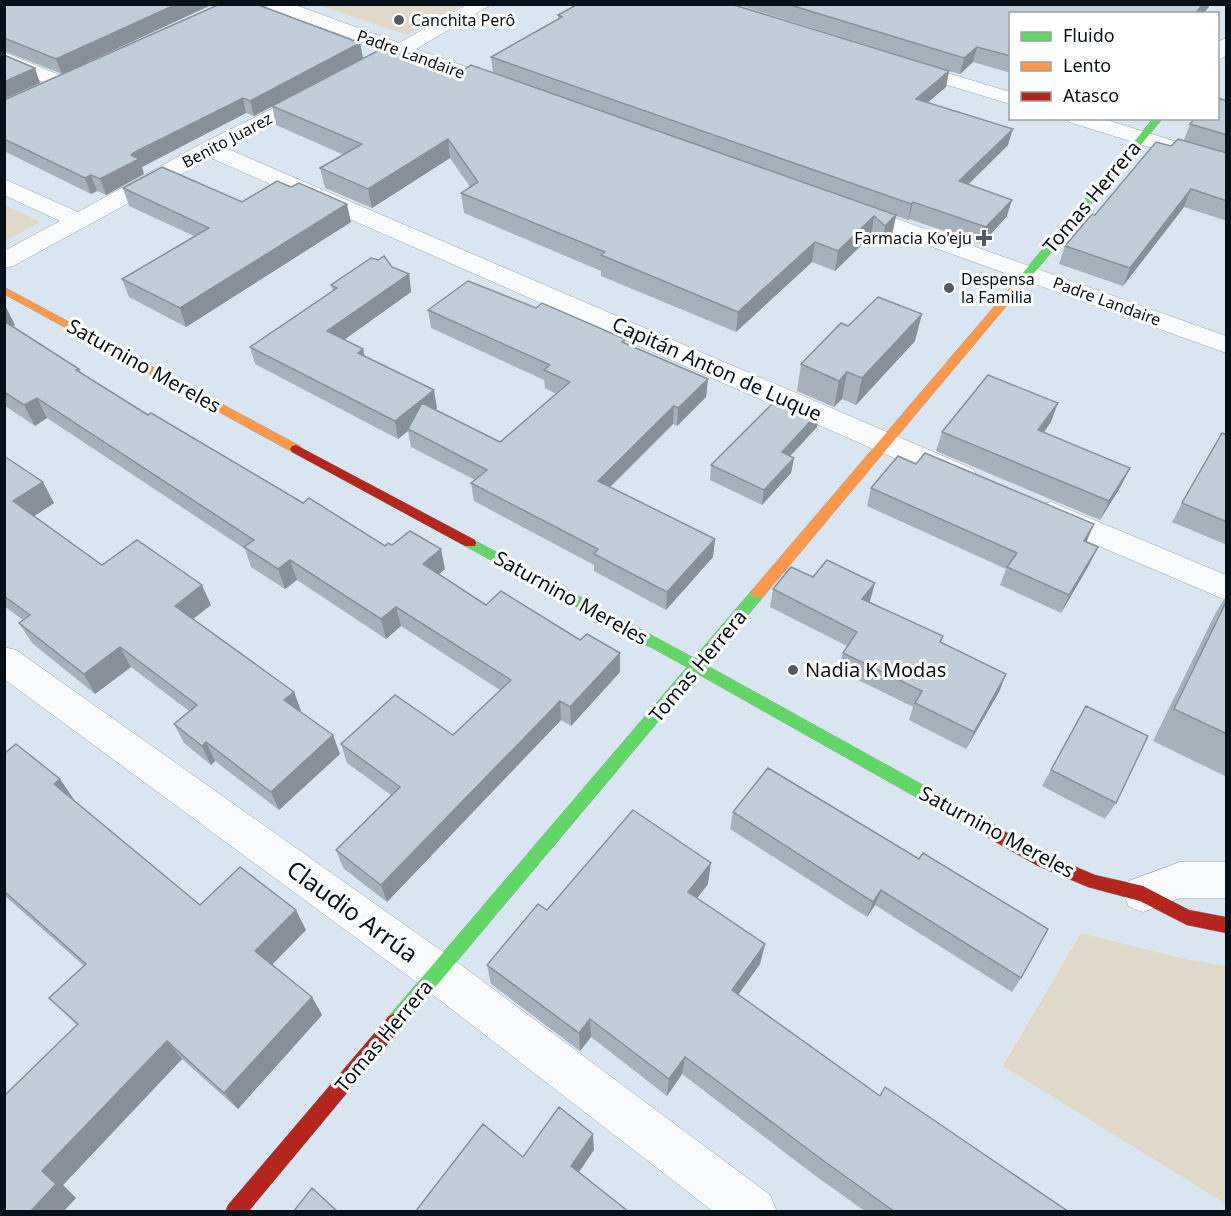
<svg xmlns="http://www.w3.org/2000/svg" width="1231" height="1216" viewBox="0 0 1231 1216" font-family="'Noto Sans',sans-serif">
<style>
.green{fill:#e0d8c9}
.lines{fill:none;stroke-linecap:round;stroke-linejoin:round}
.street-casing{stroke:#9aa5ad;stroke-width:1}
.fast-casing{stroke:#9aa5ad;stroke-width:1}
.slow-casing{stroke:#9aa5ad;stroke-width:1}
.jam-casing{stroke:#9aa5ad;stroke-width:1}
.street{fill:#f9fbfd;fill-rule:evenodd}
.fast{fill:#63d668;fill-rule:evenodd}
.slow{fill:#ff974d;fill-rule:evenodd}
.jam{fill:#b3261e;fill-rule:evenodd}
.wall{fill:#a6b1bb}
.shaded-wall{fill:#879099}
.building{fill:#c1ceda;stroke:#879099;stroke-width:1.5}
.poi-dot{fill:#505b64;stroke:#fff;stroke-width:2}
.labels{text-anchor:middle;stroke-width:6;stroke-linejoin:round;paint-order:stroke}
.far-poi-label{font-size:16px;fill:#061018;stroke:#fff;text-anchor:start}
.far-street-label{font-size:16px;fill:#061018;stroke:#fff}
.street-label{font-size:20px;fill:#061018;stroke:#fff}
.poi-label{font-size:20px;fill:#061018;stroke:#fff;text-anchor:start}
.near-street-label{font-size:24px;fill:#061018;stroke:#fff}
</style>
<rect width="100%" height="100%" fill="#d9e6f1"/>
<path class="green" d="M318 5H463L407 35Z
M4 205H5L41 222 5 241Z
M1081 933 1185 959 1226 966V1204L1003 1066Z"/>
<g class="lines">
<g class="street-casing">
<path id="street" d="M265 4H293L399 43 468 4H492L416 49 508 82 511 86 508 90H494L402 57 387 63 380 61 377 57 384 50 267 8Z
M1226 38V56L1218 60V42Z
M4 52 69 79 72 83 69 87H55L4 65Z
M905 60 1010 92V104L898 70 895 66 898 62Z
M314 88 321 90 324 94 321 98 228 149 973 469 977 476 973 483 962 486 951 483 211 158 13 266 4 268V251L60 221 4 195V179L78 212 201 144Z
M1066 118H1100L1226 157V171L1069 122Z
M852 203 1226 336V353L844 215 840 210 844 205Z
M1051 502 1226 575V600L1040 521 1036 513 1040 505Z
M4 647 16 650 453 959 770 1195 777 1212H714L423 987 4 679Z
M1180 862H1226V898H1180L1143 912 1129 907 1123 894 1129 881Z"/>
</g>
<g class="fast-casing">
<path id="fast" d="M1154 118H1163L1024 285H1016V281Z
M470 538 694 658 753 589H763L765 593 763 597 706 665 997 826 999 831 997 836 991 838 985 836 698 674 401 1028 395 1031 389 1028 386 1022 389 1016 687 667 465 546 464 543 465 540Z"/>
</g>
<g class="slow-casing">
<path id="slow" d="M1020 280 1024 281V285L763 597H753L751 593 753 589 1016 281Z
M4 287 300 446 302 449 300 452H292L4 294Z"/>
</g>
<g class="jam-casing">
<path id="jam" d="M296 445 475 540 476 543 475 546H465L292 452 290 449 292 446Z
M991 824 1050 856 1095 875 1143 886 1189 910 1226 917V933L1187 925 1140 901 1088 887 1038 866 985 836 983 831 985 826Z
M395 1013 401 1016 404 1022 401 1028 248 1212H225L228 1205 389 1016Z"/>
</g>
<use href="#street" class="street"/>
<use href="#fast" class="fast"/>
<use href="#slow" class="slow"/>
<use href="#jam" class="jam"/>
</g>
<path class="wall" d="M4 4H208L209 6 62 74 4 51Z
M736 4H1211L1203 14H1011V73L973 62 960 74 949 71 946 87 927 103 1008 145 968 185 1007 216 982 244 909 219 908 220 896 216 892 235 881 246 871 236 835 271 812 262 736 332 601 276V271L464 213 461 193 470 187 450 158 372 208 325 188 320 168 344 155 276 125 272 106 460 72 493 73 491 57 558 19V15L927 64Z
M360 43 363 58 254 116 246 113 142 167 144 174 106 195 97 191 91 194 4 151V100Z
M1227 101V221L1184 207 1123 286 1059 264 1065 246 1095 215 1171 146 1184 140 1190 124Z
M291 187 351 222 186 327 129 297 122 279 194 236 129 206 123 188 242 202Z
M392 267 409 274 411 292 344 340 363 349 364 356 437 408 435 410 500 442 556 394 545 388 544 380 431 328 428 310 536 308 625 339V343L708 379 706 397 677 426 673 424 610 487 715 539 713 557 666 610 594 571V565L474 501 471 483 475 480 411 447 408 431 398 439 255 364 250 347 333 291 331 285Z
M4 303 15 325 12 326 79 369 82 374 148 415 303 503 385 546 445 569 439 574 486 605 580 640 620 653V672L571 726 561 720 387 902 343 868 336 850 391 795 347 763 341 744 453 735 500 690 401 626 386 639 297 580 285 589 251 567 245 549 47 418 35 426 4 405Z
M848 326 915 341 856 405 842 399 834 407 797 391 801 364Z
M1051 422 1044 432 1121 486 1100 520 936 451 942 432Z
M817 427 790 456 794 458 791 473 762 505 710 480 711 465Z
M1227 435V545L1172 522 1182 503Z
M4 456 54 503 34 516 102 565 211 605 193 619 294 692 301 711 300 712 340 754 279 810 215 761 211 765 184 743 174 724 189 711 131 667 95 694 32 643 19 623 23 620 4 606Z
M916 464 1094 524 1086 542 1098 547 1089 565 1061 613 1000 585 1006 569 867 506 871 488Z
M773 589 870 601 869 603 941 643 1006 674 999 692 966 749 909 720 913 707 838 670 843 653 847 646 770 607Z
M1227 595V777L1153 741 1216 612Z
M1086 706 1116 803 1105 819 1042 786Z
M4 751 75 801 200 905 306 930 272 964 312 997 322 1015 238 1109 182 1059 63 1185 76 1198 63 1212H4L77 1025 49 998 84 966 4 895Z
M733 812 919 859 1021 978 1012 992 875 905 867 917 730 829Z
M708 884 697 898 765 944 760 964 738 995 880 1096 1069 1212H866L813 1174 682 1074 667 1096 591 1037 580 1051 491 984 487 965 547 910Z"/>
<path class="shaded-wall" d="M177 4H208L209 6 62 74 56 59Z
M1203 4H1211L1203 14H1195Z
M360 43 363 58 254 116 250 101Z
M977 47 973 62 960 74 964 58Z
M35 68 40 83 4 99V82Z
M949 71 946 87 913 115 916 99Z
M243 98 246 113 142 167 144 174 106 195 100 179 131 155Z
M1013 129 1008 145 954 198 959 181Z
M448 139 450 158 372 208 368 189Z
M91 175 97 191 91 194 85 178Z
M1191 189 1184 207 1123 286 1130 268Z
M1012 200 1007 216 982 244 986 227Z
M913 202 909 219 908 220 911 204Z
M347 204 351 222 186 327 180 308Z
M896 215 892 235 881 246 885 226Z
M874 216 871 236 835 271 838 251Z
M815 242 812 262 736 332 738 312Z
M409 274 411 292 331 349 327 331Z
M4 304 15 325 4 330Z
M922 314 915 341 856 405 862 378Z
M363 349 367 367 358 353Z
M847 372 842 399 834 407 839 381Z
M708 379 706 397 677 426 678 408Z
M434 390 437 408 410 430 408 429V431L398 439 395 421Z
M37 398 47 418 35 426 24 405Z
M1058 403 1051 422 1032 449 1038 430Z
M674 406 673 424 598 499V481Z
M819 412 817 427 780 467 782 452Z
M794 458 791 473 762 505 764 490Z
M1130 468 1121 486 1100 520 1109 501Z
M43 482 54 503 25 522 13 501Z
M1094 524 1086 543 1084 541Z
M715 539 713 557 666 610 667 592Z
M1098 547 1089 565 1061 613 1069 595Z
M441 549 445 569 427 584 423 564Z
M290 560 297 580 285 589 278 569Z
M875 583 870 601 858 617 862 599Z
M202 585 211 605 184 626 175 606Z
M396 607 401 626 386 639 381 619Z
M120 647 131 667 95 694 84 674Z
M620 653V672L571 726 570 707Z
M1006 674 999 692 966 749 974 732Z
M294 692 301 711 291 720 284 700Z
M560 701 561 720 387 902 381 885Z
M333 735 340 754 279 810 271 792Z
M206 742 215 761 211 765 202 746Z
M60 779 75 801 54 784Z
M711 863 708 884 686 913 688 892Z
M881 890 875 905 867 917 873 902Z
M296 910 306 930 267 970 255 951Z
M765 944 760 964 728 1009 732 990Z
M312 997 322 1015 238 1109 224 1093Z
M590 1019 591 1037 580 1051 579 1033Z
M167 1041 182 1059 63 1185 76 1198 63 1212H30L42 1171Z
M685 1057 682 1074 667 1096 669 1079Z
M593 1134 594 1150 573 1181 571 1166Z"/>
<path class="building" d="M4 4H177L56 59 4 38Z
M220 4H256L360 43 250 101 243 98 135 152 131 155 139 159 100 179 91 175 85 178 4 139V100Z
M578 4H731L949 71 916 99 1013 129 959 181 1012 200 986 227 913 202 911 204 491 57 562 17 558 15Z
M787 4H1203L1195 14H1011V56L977 47 964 58Z
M383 48 393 51 397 49 460 72 471 65 896 215 885 226 874 216 838 251 815 242 738 312 601 255 605 252 461 193 478 182 448 139 368 189 320 168 362 144 272 106Z
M4 55 35 68 4 82Z
M1218 98 1227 101V135L1190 124 1195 118H1218Z
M1178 139 1227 153V201L1191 189 1130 268 1065 246 1092 214 1095 215 1156 142 1171 146Z
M162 167 242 202 277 181 291 187 299 183 347 204 180 308 122 279 209 228 123 188Z
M384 256 392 267 409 274 327 331 363 349 358 353 434 390 395 421 250 347 337 288 331 285 371 258 378 260Z
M468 281 536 308 542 303 625 339 622 342 708 379 678 408 674 406 598 481 715 539 667 592 594 554 598 549 471 483 487 470 408 429 422 403 500 442 570 382 544 370 550 365 428 310Z
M878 297 922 314 862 378 847 372 839 381 801 364 841 323 848 326Z
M4 321 79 369 76 370 148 415 151 413 303 503 309 498 385 546 388 543 392 545 410 531 441 549 423 564 486 605 501 591 580 640 587 634 620 653 570 707 560 701 381 885 336 850 400 787 341 744 395 695 453 735 511 680 396 607 381 619 290 560 278 569 244 547 254 540 37 398 24 405 4 392Z
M988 375 1058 403 1038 430 1130 468 1109 501 942 432Z
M781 395 819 412 782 452 794 458 764 490 711 465Z
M1222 433 1227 435V522L1182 503Z
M925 453 1094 524 1084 541 1098 547 1069 595 1007 567 1017 553 871 488 898 456 916 464Z
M4 456 43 482 13 501 102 565 137 540 202 585 175 606 294 692 284 700 333 735 271 792 206 742 202 746 174 724 197 705 120 647 84 674 19 623 30 615 4 596Z
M827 560 875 583 862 599 943 636 940 642 1006 674 974 732 915 703 922 691 843 653 857 632 773 589 791 567 813 577Z
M1227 600V734L1174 709Z
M1086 706 1148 736 1116 803 1051 770Z
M16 744 60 779 54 784 200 905 240 867 296 910 255 951 312 997 224 1093 167 1041 42 1171 56 1184 30 1212H4V1096L78 1024 49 998 86 964 4 891V751L6 752Z
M768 768 919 859 923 853 1048 929 1021 978 881 890 873 902 733 812Z
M633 810 711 863 688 892 765 944 732 990 880 1096 885 1087 1069 1212H895L821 1159 685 1057 669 1079 590 1019 579 1033 487 965 538 904 547 910Z
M559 1107 593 1134 571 1166 629 1212H415L483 1124 523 1157Z
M312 1188 338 1212H293Z"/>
<g class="poi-dot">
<circle cx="399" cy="20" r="6"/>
<path d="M981 229h6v6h6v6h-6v6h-6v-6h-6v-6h6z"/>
<circle cx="949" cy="288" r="6"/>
<circle cx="793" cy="670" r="6"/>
</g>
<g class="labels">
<g class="far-poi-label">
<text x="411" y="26">Canchita Perô</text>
<text x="972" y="244" text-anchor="end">Farmacia Ko'eju</text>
<text x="961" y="285">Despensa<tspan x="961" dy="18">la Familia</tspan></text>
</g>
<g class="far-street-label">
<text transform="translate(411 54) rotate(20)" y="6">Padre Landaire</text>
<text transform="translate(227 140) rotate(-28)" y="6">Benito Juarez</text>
<text transform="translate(1107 301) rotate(20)" y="6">Padre Landaire</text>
</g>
<g class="street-label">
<text transform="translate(1092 197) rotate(-50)" y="7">Tomas Herrera</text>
<text transform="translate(144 366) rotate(29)" y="7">Saturnino Mereles</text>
<text transform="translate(717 369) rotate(24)" y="7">Capitán Anton de Luque</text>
<text transform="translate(571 598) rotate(29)" y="7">Saturnino Mereles</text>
<text transform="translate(698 666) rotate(-50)" y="7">Tomas Herrera</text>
<text transform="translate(997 832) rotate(28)" y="7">Saturnino Mereles</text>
<text transform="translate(384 1036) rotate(-50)" y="7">Tomas Herrera</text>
</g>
<g class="poi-label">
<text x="805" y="677">Nadia K Modas</text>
</g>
<g class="near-street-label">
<text transform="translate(352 912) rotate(36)" y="8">Claudio Arrúa</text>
</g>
</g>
<rect width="1231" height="1216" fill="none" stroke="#061018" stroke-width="12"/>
<rect x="1009" y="12" width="210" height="108" fill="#ffffff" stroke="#9b9fa3" stroke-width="1.5"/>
<rect x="1021" y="32" width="30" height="9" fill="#63d668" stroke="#9b9fa3" stroke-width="1.5"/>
<text x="1063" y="42" font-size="18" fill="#061018">Fluido</text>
<rect x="1021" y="62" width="30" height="9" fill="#ff974d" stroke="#9b9fa3" stroke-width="1.5"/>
<text x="1063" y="72" font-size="18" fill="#061018">Lento</text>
<rect x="1021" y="92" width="30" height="9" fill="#b3261e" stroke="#9b9fa3" stroke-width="1.5"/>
<text x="1063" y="102" font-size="18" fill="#061018">Atasco</text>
</svg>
